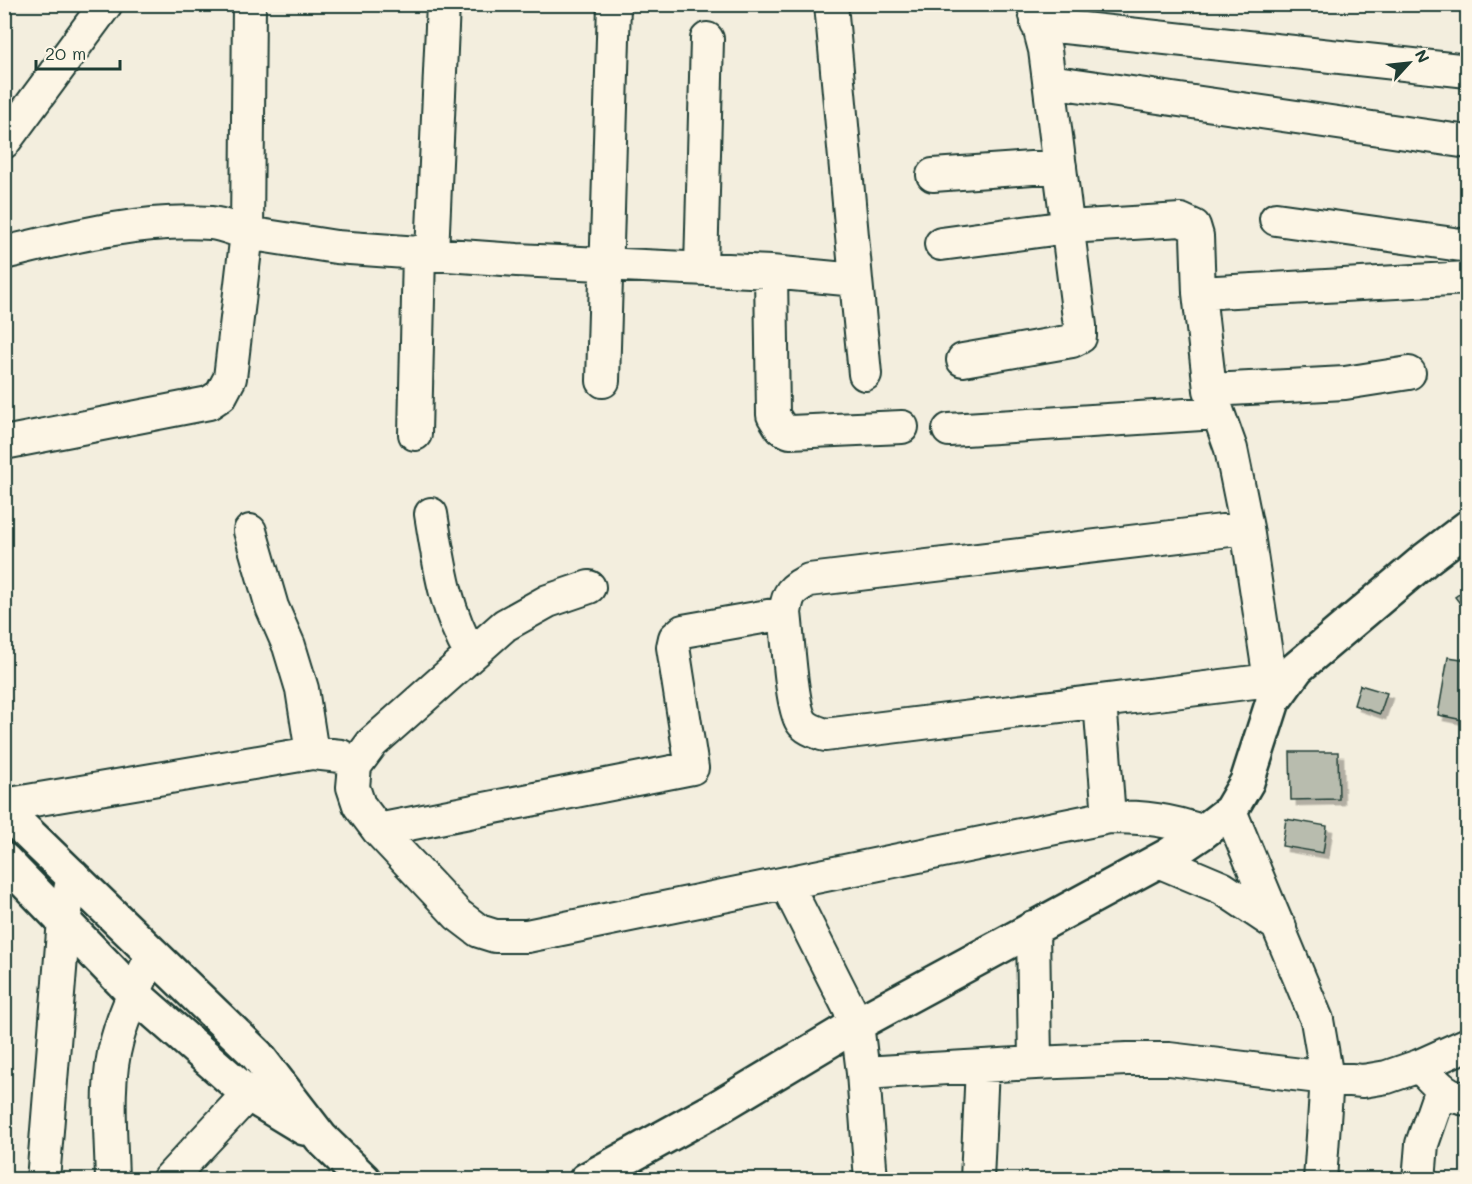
<svg xmlns="http://www.w3.org/2000/svg" width="1472" height="1184" viewBox="0 0 1472 1184" font-family="Mali,sans-serif">
<style>
.building{fill:#b8bcae;stroke:#1f3d34;stroke-width:1.5;filter:url(#shadow)}
.lines{fill:none;stroke-linecap:round;stroke-linejoin:round}
.street-casing{stroke:#1f3d34;stroke-width:36}
.secondary-casing{stroke:#1f3d34;stroke-width:38}
.street{stroke:#fcf5e5;stroke-width:32}
.secondary{stroke:#fcf5e5;stroke-width:33}
</style>
<defs>
<filter id="shadow"><feDropShadow dx="5.5" dy="5.5" stdDeviation="0" flood-color="#0004"/></filter>
</defs>
<rect width="100%" height="100%" fill="#f3eede"/>
<filter id="ink" filterUnits="userSpaceOnUse"><feTurbulence type="fractalNoise" baseFrequency=".0167" numOctaves="2"/><feDisplacementMap in="SourceGraphic" scale="12" xChannelSelector="R" yChannelSelector="G"/><feConvolveMatrix kernelMatrix="1 2 1 2 8 2 1 2 1" color-interpolation-filters="sRGB"/></filter>
<g filter="url(#ink)">
<path class="building" d="M1468 588V614L1455 597Z
M1448 657 1468 660V694L1463 720 1438 715Z
M1360 685 1387 693 1380 714 1354 705Z
M1290 752H1338L1339 799 1291 800Z
M1286 819 1327 826 1323 853 1282 846Z"/>
<g class="lines">
<g class="street-casing">
<path id="street" d="M249 4 247 233 336 247 517 260 771 272 856 280 831 4
M1037 24 1468 71
M1049 81 1468 142
M4 142 106 4
M933 175 1060 166
M1276 219 1468 246
M941 244 1068 227 1181 220 1194 226 1197 236 1199 293 1210 390 1231 449 1247 528 1273 700
M4 253C70 237 143 218 211 223 223 224 235 230 247 233L230 378 221 395 209 403 4 443
M432 253 443 4
M701 268 707 39
M771 272 773 415 781 428 790 432 902 427
M856 280 865 374
M1199 293 1468 278
M963 360 1072 341 1080 337V326L1049 81 1045 50 1033 4
M603 381 614 4
M1210 390 1345 383 1409 373
M949 430 1217 413
M415 434 419 252
M431 514C440 568 444 606 471 655
M1247 528 809 580C791 590 788 592 785 613 788 635 791 705 801 721 806 729 817 732 825 735L1270 680
M250 531 272 607 289 646 302 689 312 753
M589 587 548 601 505 625 372 743 355 766 353 787 359 805 378 830 458 915 479 931 495 936H527L1109 817C1143 817 1172 820 1203 832
M1100 701 1109 817
M4 805 312 753 341 756 355 766
M1230 811 1317 1020 1327 1078 1320 1180
M378 830 692 768 673 647 675 638 683 631 785 613
M1158 861 1222 888 1280 927
M786 883 857 1024 863 1073 871 1180
M1033 927 1035 1063
M863 1073 1035 1063 1127 1059H1169L1327 1078 1363 1081 1387 1077 1419 1066 1468 1044
M1426 1073C1438 1086 1449 1098 1468 1099
M43 1180 64 920 73 876
M112 1180C111 1134 105 1084 117 1040 125 1010 139 981 153 954
M168 1180 248 1094
M977 1180 982 1066
M1419 1180 1422 1144 1441 1089"/>
</g>
<g class="secondary-casing">
<path id="secondary" d="M4 810 257 1055 321 1138 364 1180
M4 860 133 993 248 1094 304 1128
M586 1180 710 1112 857 1024 1169 855 1203 832 1230 811 1247 782 1273 701 1297 668 1426 559 1468 527"/>
</g>
<use href="#street" class="street"/>
<use href="#secondary" class="secondary"/>
</g>
</g>
<rect width="1472" height="1184" fill="none" stroke="#fcf5e5" stroke-width="24"/>
<rect x="12" y="12" width="1448" height="1160" fill="none" stroke="#1f3d34" stroke-width="2" filter="url(#ink)"/>
<g transform="translate(1409 63) rotate(63)" stroke="#fcf5e5" stroke-width="4.5" paint-order="stroke">
<path d="M0-4.5L10 22L0 15L-10 22Z" fill="#1f3d34"/>
<text y="-9" font-size="16" font-weight="bold" text-anchor="middle" fill="#1f3d34">N</text>
</g>
<path d="M36 60v9h84v-9" fill="none" stroke="#1f3d34" stroke-width="3"/>
<text x="45" y="60" font-size="18" fill="#1f3d34" stroke="#fcf5e5" stroke-width="4.5" paint-order="stroke">20 m</text>
</svg>
